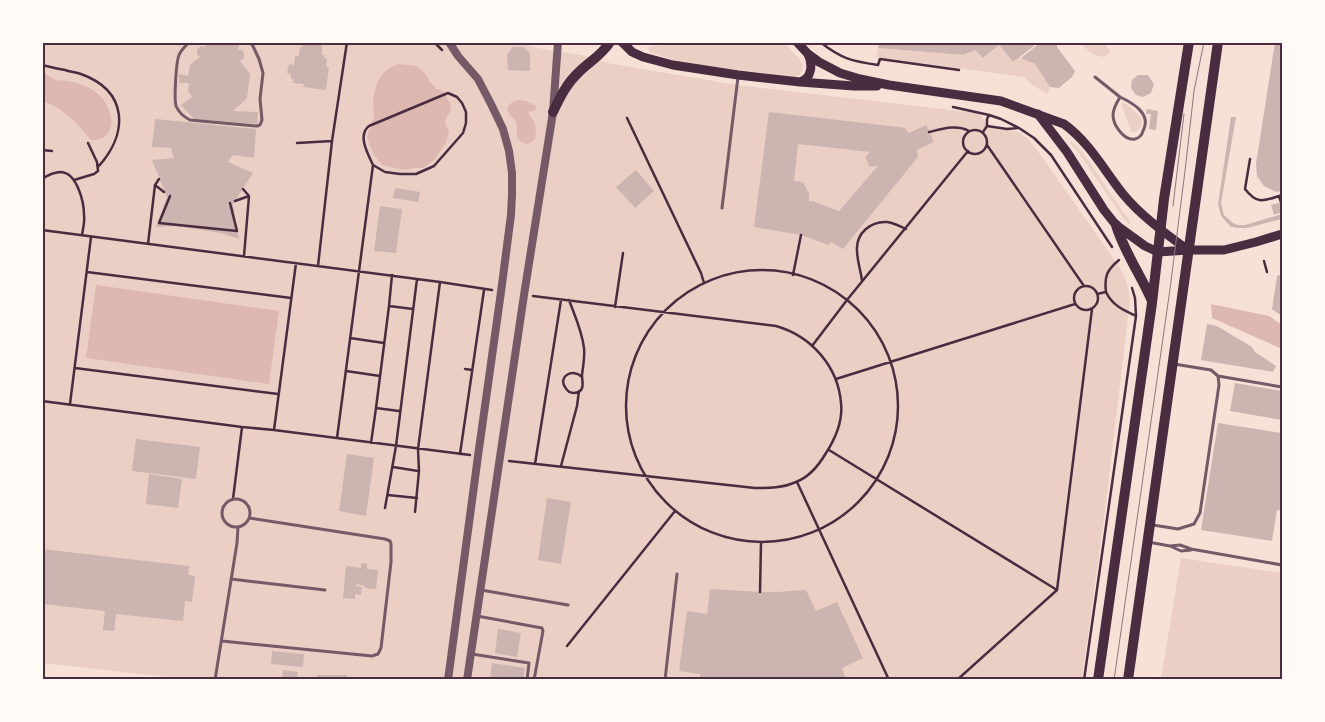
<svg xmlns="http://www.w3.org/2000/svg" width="1325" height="722" viewBox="0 0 1325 722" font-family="Spectral,serif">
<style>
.green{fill:#ebcfc5}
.water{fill:#dcb8b0}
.building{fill:#ccb4b1;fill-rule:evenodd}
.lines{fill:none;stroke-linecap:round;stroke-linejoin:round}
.path{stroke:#4a2c40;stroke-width:2.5}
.service{stroke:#755966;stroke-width:3}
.tertiary{stroke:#755966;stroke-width:8}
.secondary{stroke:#4a2c40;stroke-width:9}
.primary{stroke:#4a2c40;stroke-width:10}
.tram{stroke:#8f747c;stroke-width:1}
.neatline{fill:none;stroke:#4a2c40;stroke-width:2}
</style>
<rect width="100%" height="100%" fill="#f7e1d7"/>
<path class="green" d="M43 43H518L538 48 586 56 608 63 737 85 978 113C983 117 985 123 992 127 996 130 1003 130 1008 130 1022 131 1029 139 1037 150L1119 266C1125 277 1129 288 1130 300L1105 511 1082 679 193 680 43 663Z
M696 43H785C793 54 814 66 795 78L718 69 679 61 650 53 648 49 649 47 652 46Z
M1082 43H1104L1111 52 1104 57C1093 55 1088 52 1082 43Z
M999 45 1013 62 1019 57 1035 64 1050 87 1047 94 1031 84 1024 77 876 57 878 48 963 55 975 50 983 58Z
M1122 103H1125L1141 117C1143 124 1141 131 1133 132L1131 131 1122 106Z
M1071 141C1084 151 1091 165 1100 178 1110 193 1120 207 1130 221V223L1129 224 1124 219 1078 152 1070 143Z
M1181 558 1282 573V679H1161Z"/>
<path class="water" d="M399 64 416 66 422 70 427 76 430 82 437 89 443 91 451 105 450 112 446 118 445 123 449 132 446 143 434 160 423 168H414L404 170 382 165 373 154 367 137 374 117 373 99 377 83 384 72 391 67Z
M43 72C47 74 51 78 56 80 60 81 64 80 67 81 86 84 103 92 109 110 111 116 113 123 110 129 107 138 100 140 91 140 81 127 59 104 43 102Z
M518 100 526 101 536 106V108L534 111 529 112V115C536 122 537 129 535 139L530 143 526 144C510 138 521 130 515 120 514 118 511 117 509 114 505 107 510 102 518 100Z
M96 285 279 311 269 384 86 358Z
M1211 304 1269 316 1282 325V349L1212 318Z"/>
<path class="building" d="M206 42H235L239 46 238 50H242L244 53V58L240 61 250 74 247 98 233 111 258 112 257 124 194 119 181 105 192 97 188 91 189 83H179V74L188 76 190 65 200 57 197 54V49L201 46 205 47V44Z
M306 42H322V55H324V58L327 59 326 67H329L326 90 303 87 304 84 293 83 294 79H291V74L287 73 289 64 294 65 295 56H299L300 47H302V45H306Z
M879 42H1036L1033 45 1034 46 1013 62 999 45 983 58 975 50 963 55 878 48Z
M1041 42H1057V47L1075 71 1072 77 1059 88 1050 87 1035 64 1021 58Z
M1275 42H1282V191L1276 192 1264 186 1257 176 1256 164Z
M513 47H523L530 53V71L508 70 507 54Z
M1138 75H1148L1154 84 1151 93 1143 97 1136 95 1131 88 1132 80Z
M1147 109 1158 111 1156 130 1149 129 1151 114H1146Z
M769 112 899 127 905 128 909 133 926 125 934 142 917 150 918 157 843 249 831 242 829 245 801 235 754 227ZM798 144 870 152 865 157 870 167 878 166 839 211 812 201 809 202V193L803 182 794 181Z
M1231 117H1236L1221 203 1224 215 1233 223 1238 225H1245L1282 214V219L1247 228H1238L1231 227 1221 216 1218 204Z
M155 119 256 129 254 158 233 155 228 162 253 173 233 204 239 239 221 233 197 229 174 226 156 227 167 197 152 160 174 158 171 148 152 147Z
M636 170 654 191 635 208 616 187Z
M395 188 420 192 418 202 393 198Z
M1282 202V212L1274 215 1271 205Z
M380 206 402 209 396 253 374 251Z
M1282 274V316L1272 309 1277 276Z
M1207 324 1217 326 1252 347 1255 352 1276 366 1273 372 1201 360Z
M1235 383 1282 391V420L1230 411Z
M1218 423 1282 433V472L1280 487H1282V511L1277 510 1272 541 1201 530Z
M136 439 200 447 196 479 132 471Z
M347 454 374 458 366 516 339 511Z
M149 474 182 479 178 508 146 504Z
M547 498 571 502 561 564 538 560Z
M42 549 189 566 188 575 195 576 192 602 185 601 183 621 116 614 114 631 103 630 105 611 42 604Z
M361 563 367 564V569L378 570 376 589 365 588V586L356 584V586L362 587 361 595 355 594V599L343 598 346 566 361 568Z
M710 589 760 592H778L806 590 816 611 837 602 863 658 842 668 846 680H700V674L679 671 687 611 707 614Z
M498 629 521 633 517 657 495 653Z
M272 651 304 654 303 667 271 664Z
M492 663 525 668 523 680H490Z
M283 670 298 672 297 680H282Z
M317 675H347V680H317Z"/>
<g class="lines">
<path class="path" d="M434 42 442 50
M820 42C842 59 851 61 878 65L880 59 959 70
M42 65C50 67 58 69 65 70 70 72 76 72 81 74 128 91 129 133 98 167
M953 107 989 115 1001 119 1019 128 1034 138 1051 155 1112 247
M627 118 701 273 704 283
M987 126 1007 129 1018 128
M963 142a12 12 0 1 1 24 0a12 12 0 1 1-24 0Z
M929 132C942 129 957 124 969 131
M983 132 987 126V119L989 115
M297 143 332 141
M987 145 1084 286
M42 150 52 151
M1250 159 1245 189C1258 206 1265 200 1282 195
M42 179C48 175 54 172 61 172 77 173 84 202 84 215 85 222 83 229 82 235
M74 180 94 174 98 171 97 162 88 143
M155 185 164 192
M243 189 249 196 244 256
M170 196 159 223 237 231 230 203
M1279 196 1281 202
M235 201 249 196
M42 230 440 282 492 290
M148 244 155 185 159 179
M1264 261 1267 272
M318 266 332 141 347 42
M626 406a136 136 0 1 1 272 0a136 136 0 1 1-272 0Z
M87 272 291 298
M793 275 801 235
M862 281C861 271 857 261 857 250 856 233 871 221 887 222 894 223 900 226 906 229
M1074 298a12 12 0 1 1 24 0a12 12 0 1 1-24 0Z
M1106 292C1112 305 1123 310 1136 316
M1097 294 1106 292C1104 276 1107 270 1119 260
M569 300C575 316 582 331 584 348 585 357 583 366 582 375 582 382 586 392 574 393 570 393 567 391 565 387 558 376 573 368 582 377
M389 306 392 275
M615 307 623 253
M350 338 384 343
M812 346 847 300 968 151
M75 368 278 394
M465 369 472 370
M346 371 380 376
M836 379 1075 304
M42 401 242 427 274 430 470 455
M70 404 91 237
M399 411 376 408 389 306 413 309
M274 430 296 263
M337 438 373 165C368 154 357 135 369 126L448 93 457 97 462 103 466 112V123L463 133 434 166 416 174H400L385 172 373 165
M371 443 376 408
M829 450 1057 590
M460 454 484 290
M509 461 755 488C769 488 783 488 796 482 809 477 819 465 826 453 835 439 843 420 841 403 838 366 811 336 776 326L533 296
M535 464 561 300
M561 466 577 406 579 391
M393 467 418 471
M797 482 889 680
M388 495 417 498
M233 499 242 427
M385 508 396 446 417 279
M415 512 419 471 418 449 440 282
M760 592 761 543
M567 646 675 511
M957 680 1057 590 1092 309
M1084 680 1136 316 1135 298 1132 288"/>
<path class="service" d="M189 42C186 46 181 50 179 55 176 62 174 99 176 106 179 113 184 117 190 120L257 126 260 125 262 120 260 99 263 73 259 59 251 42
M1095 77 1120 97C1117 102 1113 109 1113 115 1113 125 1124 141 1135 139 1139 138 1142 135 1143 131 1152 114 1133 103 1120 97
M722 208 738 77
M1218 376 1282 387
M222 513a14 14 0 1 1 28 0a14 14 0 1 1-28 0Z
M1153 525 1178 529 1194 524 1200 513 1219 385 1218 376 1211 370 1174 364
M1148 542 1170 546 1181 551 1191 550
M1170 546 1180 545 1191 549 1282 565
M231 579 325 590
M481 590 568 605
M477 616 542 628 543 631 534 680
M222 641 372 656 378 654 381 648 391 562V544L390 541 385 539 249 518
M472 654 529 663 527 680
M215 680 237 543 238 527
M665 680 677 574"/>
<path class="tertiary" d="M448 680 478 456 501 292 511 215 512 194V173L509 151 503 129 491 104 478 79 458 56 449 42
M467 680 524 295 553 112 558 42"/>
<path class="secondary" d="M622 42 632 52 643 57 673 65 738 75 800 82 854 86H877
M797 42 808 54 819 62 840 73 860 79 889 85 1001 101 1064 124C1089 142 1104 170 1123 194 1140 215 1166 234 1188 250
M800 82C812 78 813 65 808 54
M1038 114 1067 152 1104 210 1116 225 1145 246 1158 252 1188 250H1224L1256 242 1282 234"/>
<path class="primary" d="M553 112C560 97 567 83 579 72 589 62 602 55 610 42
M1116 225C1124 252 1141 275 1152 301
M1098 680 1152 303 1164 199 1189 42
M1128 680 1218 42"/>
<path class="tram" d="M1173 206 1184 114
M1114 680 1170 289 1185 171 1194 91 1204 42"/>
</g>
<rect width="1325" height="722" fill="none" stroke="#fffaf5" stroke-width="88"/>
<rect x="44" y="44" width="1237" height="634" class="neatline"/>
</svg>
